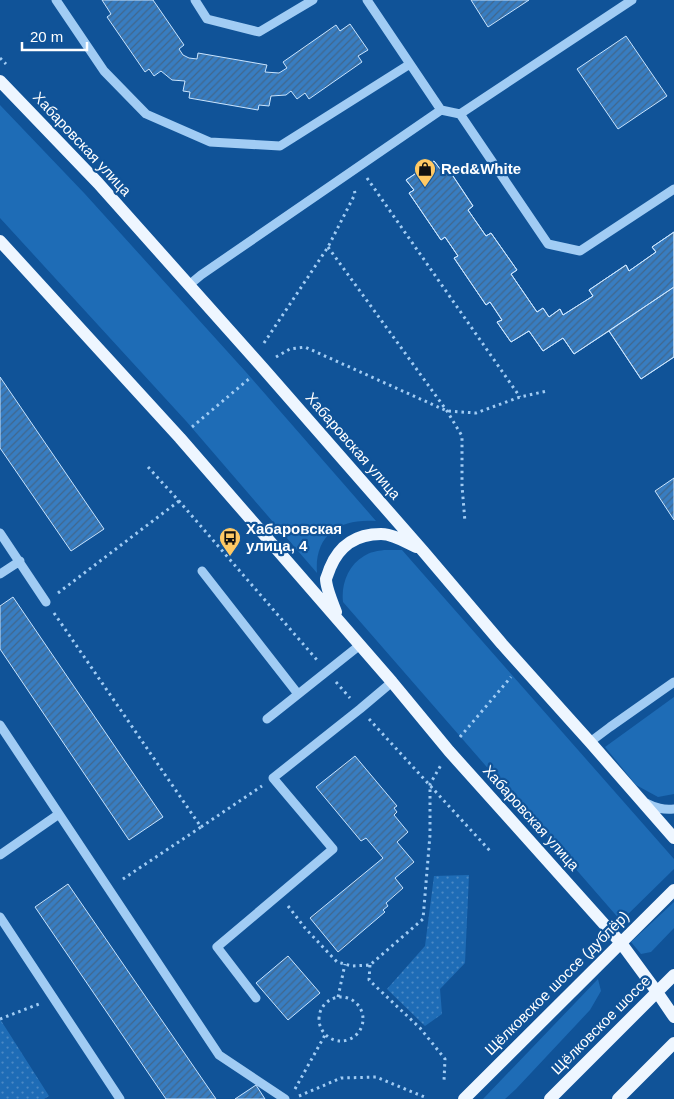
<svg xmlns="http://www.w3.org/2000/svg" width="674" height="1099" viewBox="0 0 674 1099" font-family="Arial,sans-serif">
<style>
.green{fill:#1e6cb6}
.park{fill:url(#park-dots)}
.building{fill:url(#building-hatch);stroke:#c9e4fe}
.lines{fill:none;stroke-linecap:round;stroke-linejoin:round}
.path{stroke:#a1ccf4;stroke-width:3;stroke-dasharray:2.5 4;stroke-linecap:butt}
.minor{stroke:#a1ccf4;stroke-width:9}
.major{stroke:#eef6ff;stroke-width:12}
.labels{text-anchor:middle;stroke-width:4.5;stroke-linejoin:round;paint-order:stroke}
.street-label{font-size:15px;fill:#fff;stroke:#105398}
.poi-label{font-size:15px;font-weight:bold;fill:#fff;stroke:#105398;text-anchor:start}
</style>
<defs>
<pattern id="park-dots" width="8" height="8" patternUnits="userSpaceOnUse" patternTransform="scale(1.25)"><rect width="8" height="8" fill="#1e6cb6"/><path d="M2 2h.1M6 6h.1" fill="none" stroke="#4b89c5" stroke-width="1.8" stroke-linecap="round"/></pattern>
<pattern id="building-hatch" width="6" height="6" patternUnits="userSpaceOnUse" patternTransform="scale(1.25)"><rect width="6" height="6" fill="#387dc1"/><path d="M-1 1l2-2M0 6l6-6M5 7l2-2" fill="none" stroke="#41678c"/></pattern>
</defs>
<rect width="100%" height="100%" fill="#105398"/>
<path class="green" d="M0 105 85 194 245 371 376 521C341 518 314 534 317 573L186 421 0 218Z
M384 550H402L674 859V869L621 921 343 602C341 585 348 565 364 556 370 552 377 551 384 550Z
M674 697V794L658 797 636 785 605 747Z
M674 902V928L651 952 641 954 631 942Z
M598 979 601 991 590 1010 516 1089 505 1099H483Z"/>
<path class="park" d="M469 875 465 963 440 989 442 1014 425 1026 387 989 425 946 434 876Z
M0 1019 49 1096 44 1099H0Z"/>
<path class="building" d="M102 0H153L184 45 179 49 183 55 189 58 197 59 198 53 267 65 265 72 279 73 287 68 283 62 336 25 340 31 350 24 368 50 358 56 362 62 309 99 305 93 297 99 291 91 286 95 271 96 269 106 259 105 258 110 189 98 190 92 183 91 185 81 172 80 161 71 154 76 149 69 145 72 107 17 111 14Z
M471 0H529L488 27Z
M626 36 667 96 618 129 577 69Z
M434 161 441 170 447 167 473 206 468 210 486 236 491 233 517 270 511 274 537 312 543 308 549 317 560 309 563 315 593 296 589 290 626 265 629 271 656 252 652 247 674 232V287L574 354 563 338 543 351 529 331 511 342 497 322 502 320 490 302 486 305 454 258 458 256 445 237 441 240 409 193 414 190 406 180Z
M434 161 441 170 447 167 473 206 468 210 486 236 491 233 517 270 511 274 537 312 543 308 549 317 560 309 563 315 593 296 589 290 626 265 629 271 656 252 652 247 674 232V357L641 379 609 331 574 354 563 338 543 351 529 331 511 342 497 322 502 320 490 302 486 305 454 258 458 256 445 237 441 240 409 193 414 190 406 180Z
M674 287V357L641 379 609 331Z
M0 377 104 529 71 551 0 448Z
M674 478V520L655 491Z
M13 597 163 817 129 840 0 649V606Z
M355 756 397 806 394 808 397 812 394 815 408 832 397 842 414 862 395 878 403 888 386 903 388 906 383 910 385 912 338 952 310 918 383 858 366 838 361 841 316 787Z
M68 884 216 1099H166L35 907Z
M288 956 320 993 288 1020 256 983Z
M256 1085 265 1099H235Z"/>
<g class="lines">
<path class="path" d="M0 58 6 64
M367 178 520 397
M328 247 447 411 462 436V486L465 522
M264 343 328 247 355 194 354 188
M276 357 290 349 305 347 447 411 476 413 520 397 547 391
M192 427 250 378
M148 467 179 501 317 660
M58 593 179 501
M54 613 201 827 120 881
M336 682 350 698
M369 719 491 852
M460 737 511 677
M201 827 262 786
M288 906 305 928 337 962 352 966 370 965 423 919 430 835V784L441 765
M370 965 369 980 420 1028 445 1059 444 1081
M338 997 345 964
M319 1019a22 22 0 1 1 44 0a22 22 0 1 1-44 0Z
M0 1019 39 1004
M295 1089 325 1035
M299 1096 341 1078 376 1077 427 1098"/>
<path class="minor" d="M56 0 104 71 146 114 210 142 280 146 410 64
M195 0 207 19 259 32 313 0
M367 0 441 110
M460 114 548 244 580 251 674 189
M189 285 201 275 441 110 460 114 632 0
M0 533 46 602
M202 571 298 694
M0 574 20 561
M267 719 360 645
M0 725 59 814
M590 742 610 727 674 682
M646 803C656 808 663 810 674 809
M0 855 59 814 219 1055 285 1099
M0 917 120 1099
M256 998 217 947 333 849 273 778 360 709 392 682"/>
<path class="major" d="M0 81 98 183 262 367 423 551 502 644 590 742 674 838
M0 241 180 438 392 682 449 751 621 943 657 992 674 1017
M336 612C333 604 326 588 326 579 327 576 329 571 330 568 339 546 356 534 381 534 393 534 406 542 416 547
M464 1099 674 890
M550 1099 674 975
M618 1099 674 1043"/>
</g>
<defs>
<g id="shop-pin" transform="scale(1.125)"><path d="M0 17L-7.5 6A9.5 9.5 0 1 1 7.5 6Z" fill="#ffc964" stroke="#105398"/><path d="M-5-2.5h2.3a2.7 3.5 0 0 1 5.4 0H5L5.5 6h-11ZM-1.5-2.5h3a1.5 2.3 0 0 0-3 0Z" fill="#111"/></g>
<g id="bus-pin" transform="scale(1.125)"><path d="M0 17L-7.5 6A9.5 9.5 0 1 1 7.5 6Z" fill="#ffc964" stroke="#105398"/><path d="M-5-6H5V4H4V6H2V4H-2V6H-4V4H-5ZM-3.5-4V0h7V-4ZM-3.5 1.2v1.5H-2V1.2ZM2 1.2v1.5H3.5V1.2Z" fill="#111"/></g>
</defs>
<g fill-rule="evenodd">
<use href="#shop-pin" x="425" y="169"/>
<use href="#bus-pin" x="230" y="538"/>
</g>
<g class="labels">
<g class="street-label">
<text transform="translate(82 144) rotate(47)" y="5">Хабаровская улица</text>
<text transform="translate(353 446) rotate(49)" y="5">Хабаровская улица</text>
<text transform="translate(531 818) rotate(48)" y="5">Хабаровская улица</text>
<text transform="translate(557 983) rotate(-45)" y="5">Щёлковское шоссе (дублёр)</text>
<text transform="translate(601 1025) rotate(-45)" y="5">Щёлковское шоссе</text>
</g>
<g class="poi-label">
<text x="441" y="174">Red&amp;White</text>
<text x="246" y="534">Хабаровская<tspan x="246" dy="17">улица, 4</tspan></text>
</g>
</g>
<path d="M22 42v8h65v-8" fill="none" stroke="#ffffff" stroke-width="2.5"/>
<text x="30" y="42" font-size="15" fill="#ffffff" stroke="#105398" stroke-width="4" paint-order="stroke">20 m</text>
</svg>
